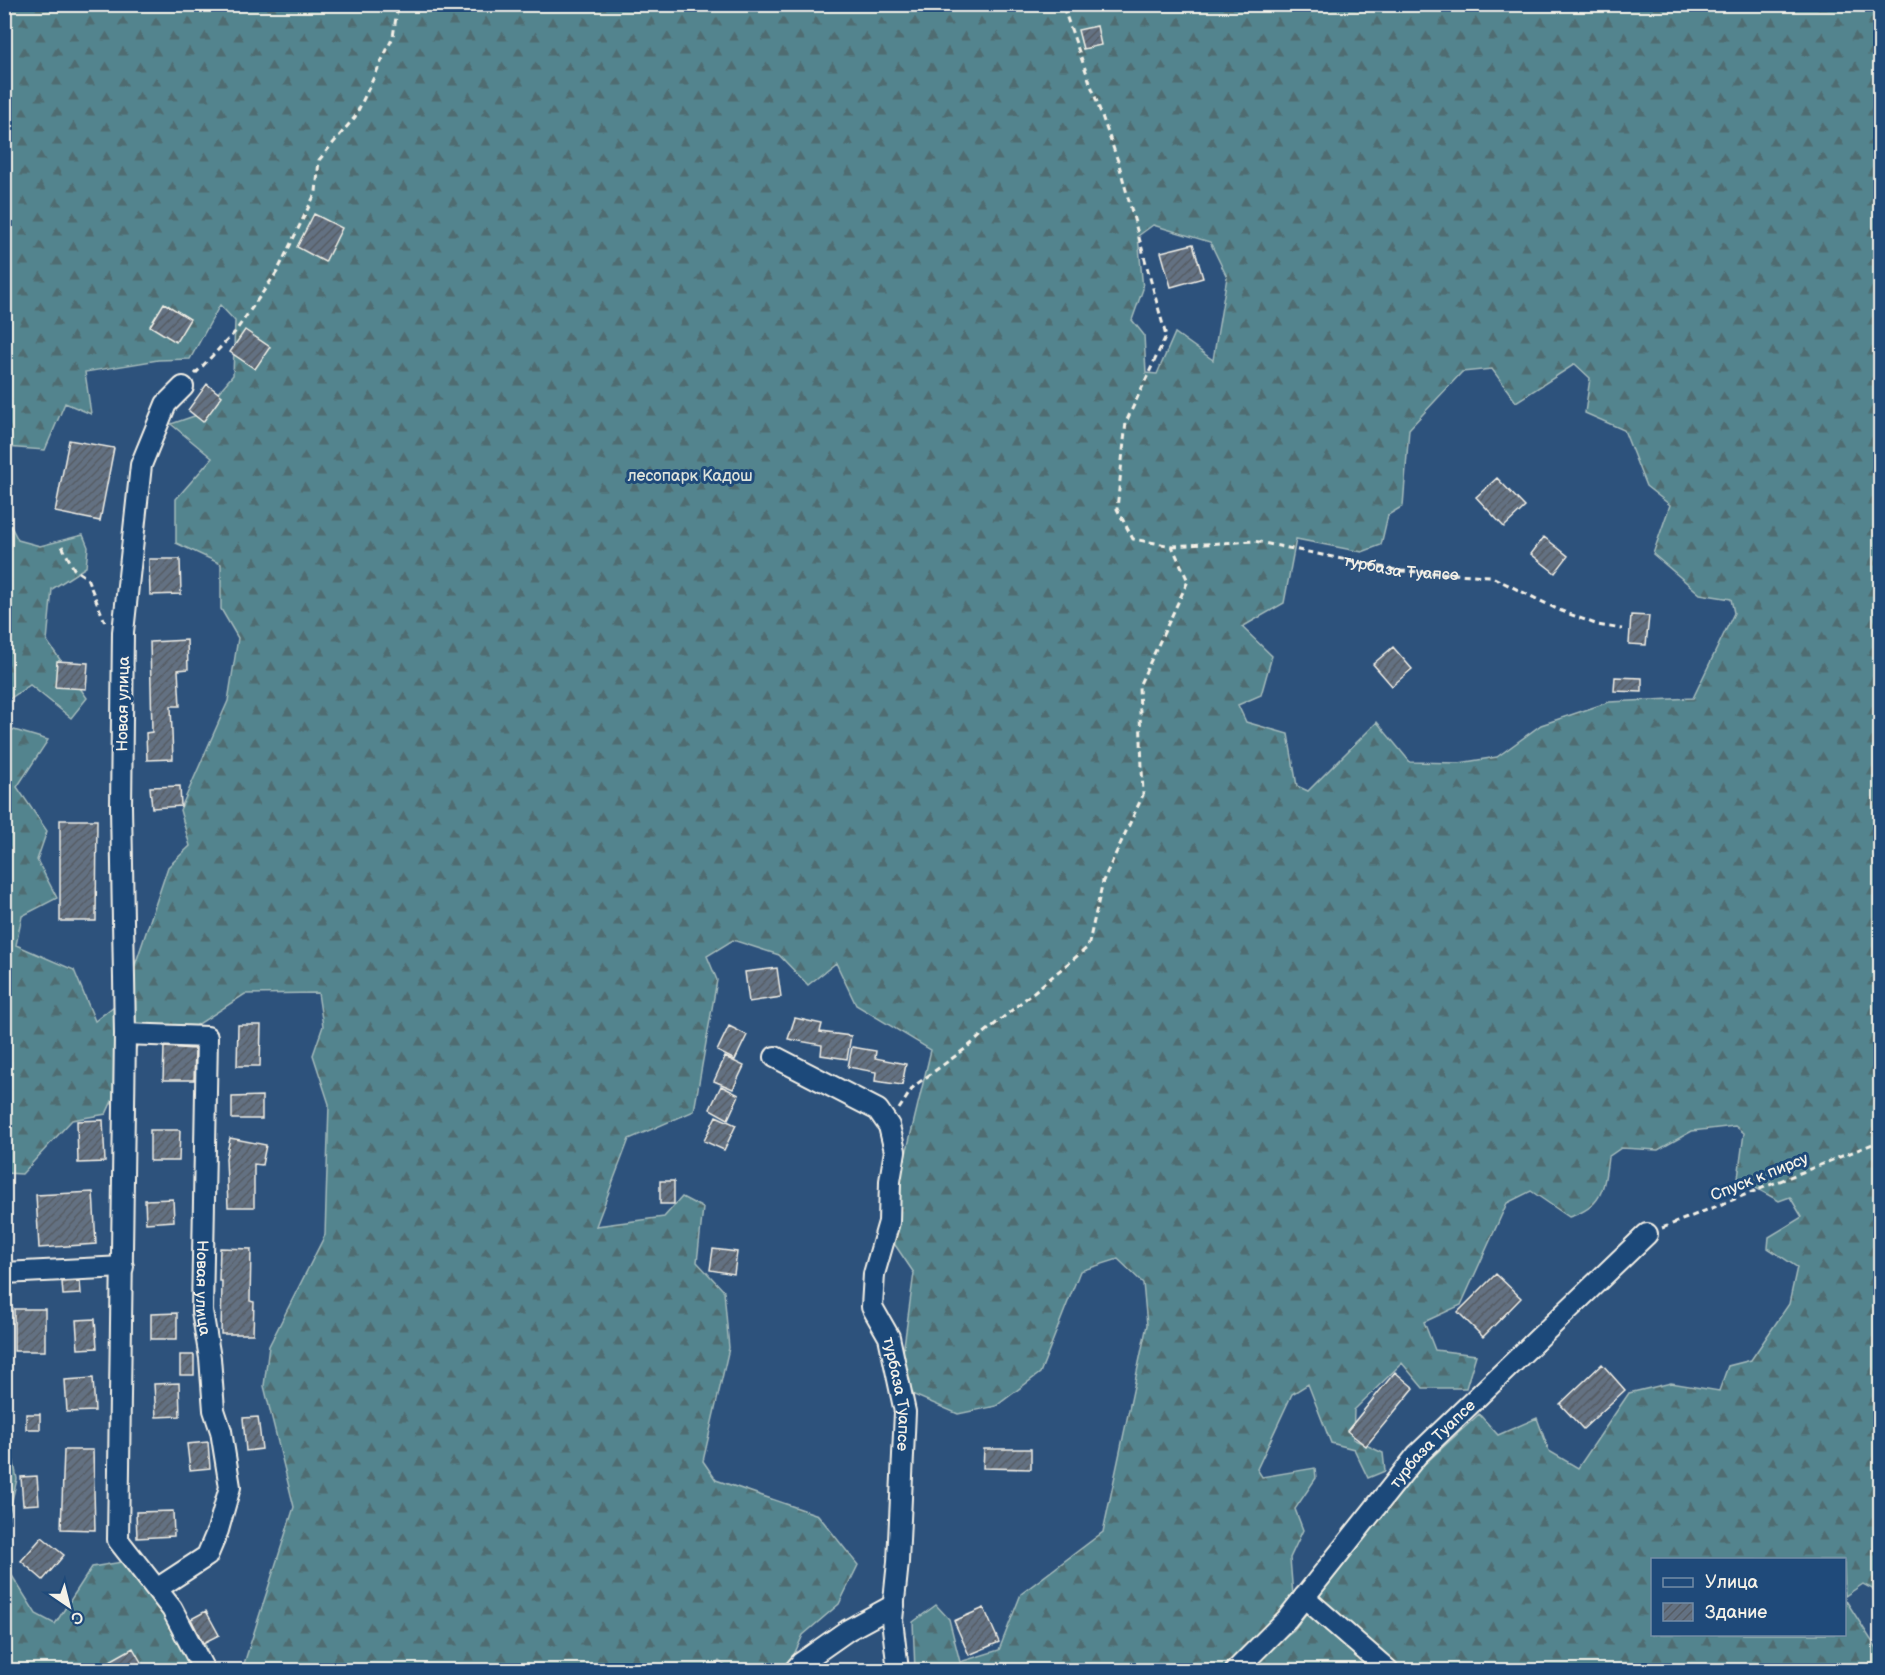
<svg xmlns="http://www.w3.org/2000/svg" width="1885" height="1675" viewBox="0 0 1885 1675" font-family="'Balsamiq Sans',sans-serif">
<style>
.forest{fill:url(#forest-firs);stroke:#a4babb;stroke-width:1.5;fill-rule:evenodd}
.building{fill:url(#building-hatch);stroke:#f4f1e8;stroke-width:1.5}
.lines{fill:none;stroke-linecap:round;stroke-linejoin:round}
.minor-casing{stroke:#f4f1e8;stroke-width:24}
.path{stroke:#f4f1e8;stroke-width:3;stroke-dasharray:6 4.5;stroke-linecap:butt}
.minor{stroke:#1f4a7a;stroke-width:20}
.labels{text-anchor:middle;stroke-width:6;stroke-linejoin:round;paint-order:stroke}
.park-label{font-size:16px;fill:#dce1da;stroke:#1f4a7a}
.street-label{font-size:16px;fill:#f4f1e8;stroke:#1f4a7a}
</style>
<defs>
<pattern id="forest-firs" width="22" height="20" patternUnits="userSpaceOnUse" patternTransform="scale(1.5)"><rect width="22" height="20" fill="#53848e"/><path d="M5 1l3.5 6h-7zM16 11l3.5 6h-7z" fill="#4f6c71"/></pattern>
<pattern id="building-hatch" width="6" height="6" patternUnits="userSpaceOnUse" patternTransform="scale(1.5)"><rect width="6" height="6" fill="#637182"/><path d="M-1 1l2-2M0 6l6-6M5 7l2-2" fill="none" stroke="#565c64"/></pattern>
</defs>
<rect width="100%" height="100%" fill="#2d527c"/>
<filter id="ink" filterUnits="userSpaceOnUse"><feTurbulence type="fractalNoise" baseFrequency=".0167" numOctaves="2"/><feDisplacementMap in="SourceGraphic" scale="12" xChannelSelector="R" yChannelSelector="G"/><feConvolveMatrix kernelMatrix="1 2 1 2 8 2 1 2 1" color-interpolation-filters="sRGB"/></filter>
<g filter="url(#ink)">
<path class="forest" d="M5 5H1880V1593L1863 1584 1845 1596 1844 1560H1652V1634H1844L1845 1599 1880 1654V1670H915L913 1622 936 1605 949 1619 960 1662 999 1650 1021 1594 1103 1532 1147 1325 1143 1283 1118 1259 1080 1271 1040 1373 996 1406 958 1414 907 1392 900 1375 914 1273 887 1233 931 1050 856 1005 836 963 808 985 779 955 733 940 707 956 717 980 694 1111 629 1139 596 1226 664 1217 682 1197 703 1208 697 1262 724 1291 729 1348 703 1461 716 1480 818 1515 858 1565 839 1604 803 1635 787 1670H730L719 1661 712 1670H242L294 1507 264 1386 269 1346 325 1235 329 1104 313 1055 323 1026 318 993 245 994 191 1029 144 1031 106 1114 72 1120 22 1174 5 1173 4 727 48 740 17 787 47 831 37 860 57 898 22 916 16 945 74 970 95 1021 124 998 168 867 190 846 180 810 228 701 238 638 221 609V564L176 543V499L212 458 171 424 200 414 233 375 235 321 220 305 190 359 158 360 85 372 91 414 65 403 45 450 5 447ZM1153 225 1210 242 1227 277 1213 360 1175 333 1157 374 1146 373 1144 335 1132 320 1143 289 1138 236ZM1575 364 1590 378 1585 413 1624 430 1646 486 1670 505 1653 554 1700 594 1731 599 1734 613 1693 698 1609 702 1541 725 1497 757 1459 763 1410 762 1377 722 1308 791 1297 786 1288 734 1246 722 1238 705 1261 695 1272 656 1242 627 1284 603 1296 539 1362 552 1381 545 1388 515 1403 506 1409 429 1462 372 1492 369 1516 402ZM1735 1126 1744 1133 1738 1178 1779 1201 1790 1197 1802 1217 1769 1237 1768 1248 1797 1267 1789 1304 1751 1360 1728 1366 1719 1391 1671 1383 1629 1393 1578 1468 1549 1451 1537 1418 1498 1435 1479 1414 1401 1486 1294 1630 1260 1654 1293 1596 1290 1558 1303 1530 1295 1509 1316 1478 1315 1468 1262 1477 1257 1469 1292 1394 1308 1384 1331 1443 1354 1449 1368 1478 1385 1471 1383 1453 1353 1439 1354 1410 1402 1363 1423 1388H1466L1476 1355 1435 1350 1424 1322 1461 1305 1507 1203 1531 1191 1569 1217C1603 1207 1604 1188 1608 1157L1621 1148 1658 1150 1692 1131Z
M4 513 18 540 40 546 83 535 88 547 86 567 52 589 47 641 87 698 71 718 30 685 5 702Z
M8 1433 17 1479 5 1530 4 1434Z
M128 1561 206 1646 212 1670H5L4 1563 36 1614 55 1624 92 1567Z"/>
<path class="building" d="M1097 26 1101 45 1083 49 1078 30Z
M314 214 342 228 325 262 297 247Z
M1193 244 1203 278 1171 287 1161 252Z
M164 303 190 319 176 342 150 326Z
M245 330 270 347 255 369 230 352Z
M207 384 222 396 203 422 188 410Z
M69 440 114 448 100 521 55 512Z
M1497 478 1525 507 1504 527 1476 497Z
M1544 537 1568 556 1555 573 1531 554Z
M149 559H180L181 594 150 595Z
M1631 615 1649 616 1646 645 1629 644Z
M187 640 188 669 178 670 180 706H171L173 759 147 760 146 733 152 732 150 642Z
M1393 647 1412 669 1392 686 1373 664Z
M57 661 88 663 86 689 55 687Z
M1615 677 1642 678V692L1614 691Z
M180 786 181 806 152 808 150 787Z
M60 820H97L96 921H60Z
M777 968 781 997 749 1002 745 972Z
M795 1018 822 1024 820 1032 851 1036 847 1059 821 1055 822 1045 788 1039Z
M238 1025H261L260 1066H237Z
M729 1026 747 1035 735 1060 717 1051Z
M164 1047 195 1049 194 1080H163Z
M852 1047 876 1051 875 1058 906 1064 902 1085 875 1081 876 1072 848 1067Z
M725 1057 744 1066 733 1089 714 1081Z
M721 1086 739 1095 728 1119 710 1109Z
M262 1096V1119H232V1097Z
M716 1116 736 1125 724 1150 704 1141Z
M103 1120 105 1162 78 1163 77 1121Z
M150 1130H180L179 1161H150Z
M230 1138 266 1145 262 1165 254 1164V1207H228L226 1158Z
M660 1181H674V1204H660Z
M93 1192 96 1244 39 1248 36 1195Z
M173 1199 174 1221 146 1223 145 1200Z
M220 1248 251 1249 250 1301 254 1302 253 1334H221L222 1281H219Z
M713 1249 737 1252 734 1274 710 1270Z
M1496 1274 1521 1298 1483 1337 1458 1312Z
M80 1281 81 1294 63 1295 62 1282Z
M14 1309H45V1351H14Z
M177 1313V1339H151V1314Z
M95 1319 97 1348 78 1349 76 1320Z
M180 1355H194V1375H180Z
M1602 1364 1625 1390 1583 1429 1560 1404Z
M1395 1372 1414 1388 1366 1446 1347 1431Z
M93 1378 95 1411 67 1412 65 1380Z
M179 1383 180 1416 156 1417 154 1384Z
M26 1414H40V1429H26Z
M258 1417 262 1449 246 1451 243 1418Z
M208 1442 210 1468 190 1470 187 1444Z
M984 1449H1031V1469L983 1468Z
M64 1450H93L95 1530 61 1529Z
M37 1476 39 1504 23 1505 21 1477Z
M173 1511 174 1536 137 1538 136 1512Z
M42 1537 64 1555 43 1580 21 1561Z
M984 1608 999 1642 969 1655 954 1621Z
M206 1611 219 1635 203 1643 191 1619Z
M133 1648 146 1671H92Z"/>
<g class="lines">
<g class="minor-casing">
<g id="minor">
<path d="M183 387 166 404 141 465 123 632 121 807 125 1034 118 1540 172 1609 204 1670"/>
<path id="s2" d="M125 1034 207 1037 202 1311 210 1358 214 1410 221 1431 230 1487 218 1530 207 1556 158 1588"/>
<path id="s3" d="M775 1057 878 1110 889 1126 895 1151 890 1181 889 1222 874 1274 872 1307 889 1337 905 1412 898 1562 892 1620 898 1670"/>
<path d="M4 1273 123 1267"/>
<path d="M1304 1597 1388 1670"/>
<path d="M795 1670 801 1663 848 1630 894 1605"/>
<path id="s4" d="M1236 1670 1287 1619 1417 1455 1647 1234"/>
</g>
</g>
<g class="path">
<path d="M195 374 235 332 277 272 316 192 319 160 355 117 393 37 398 4"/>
<path d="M62 546 74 569 87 578 105 622"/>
<path id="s1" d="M1172 546 1254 541 1401 571 1490 576 1559 610 1598 625 1622 629"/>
<path d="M899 1109 914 1086 965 1049 1088 947 1103 881 1143 795 1139 686 1188 581 1172 546 1133 539 1117 509 1126 422 1166 336 1118 161 1062 4"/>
<path d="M1662 1228 1880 1141"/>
</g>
<use href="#minor" class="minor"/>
</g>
</g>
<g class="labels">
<g class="park-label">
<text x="690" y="481">лесопарк Кадош</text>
</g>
<g class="street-label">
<text dy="6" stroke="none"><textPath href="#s1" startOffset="232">турбаза Туапсе</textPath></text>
<text transform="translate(122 704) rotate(-89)" y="6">Новая улица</text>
<text transform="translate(1759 1176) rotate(-22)" y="6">Спуск к пирсу</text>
<text dy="6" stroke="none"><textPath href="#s2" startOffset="333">Новая улица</textPath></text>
<text dy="6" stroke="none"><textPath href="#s3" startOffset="412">турбаза Туапсе</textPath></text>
<text dy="6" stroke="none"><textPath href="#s4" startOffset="300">турбаза Туапсе</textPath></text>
</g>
</g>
<rect width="1885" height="1675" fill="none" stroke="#1f4a7a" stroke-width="24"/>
<rect x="12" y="12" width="1861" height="1651" fill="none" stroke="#f4f1e8" stroke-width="2" filter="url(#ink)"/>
<rect x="1651" y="1558" width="195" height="78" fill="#1f4a7a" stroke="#748da6" stroke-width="1.5"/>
<rect x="1663" y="1578" width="30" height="9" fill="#1f4a7a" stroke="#748da6" stroke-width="1.5"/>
<text x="1705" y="1588" font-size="18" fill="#f4f1e8">Улица</text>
<rect x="1663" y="1603" width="30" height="18" fill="url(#building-hatch)" stroke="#748da6" stroke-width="1.5"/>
<text x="1705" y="1618" font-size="18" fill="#f4f1e8">Здание</text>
<g transform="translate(69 1606) rotate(145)" stroke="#1f4a7a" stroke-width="4.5" paint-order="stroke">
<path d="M0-4.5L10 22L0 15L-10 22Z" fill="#f4f1e8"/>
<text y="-9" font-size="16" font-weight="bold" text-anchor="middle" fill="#f4f1e8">С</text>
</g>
</svg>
